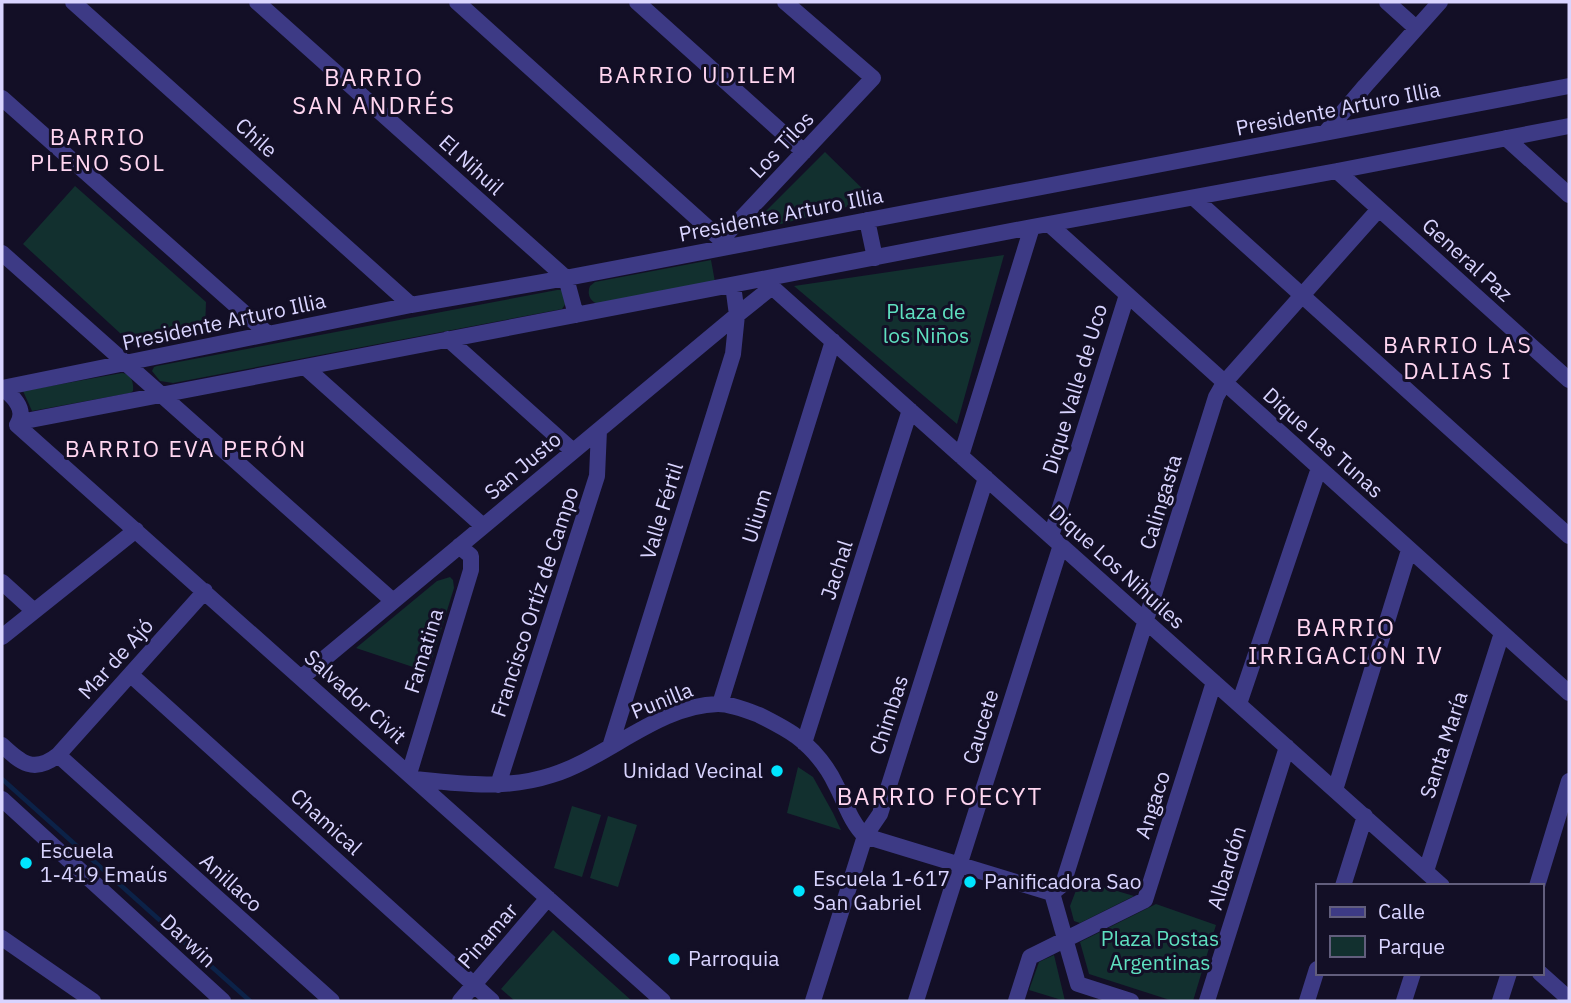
<svg xmlns="http://www.w3.org/2000/svg" width="1571" height="1003" viewBox="0 0 1571 1003" font-family="'IBM Plex Sans',sans-serif">
<style>
.green{fill:#12302f}
.lines{fill:none;stroke-linecap:round;stroke-linejoin:round}
.stream{stroke:#0c2248;stroke-width:4.5}
.minor{stroke:#3d3a85;stroke-width:16}
.poi-dot{fill:#00e5ff;stroke:#130f26;stroke-width:2.5}
.labels{text-anchor:middle;stroke-width:6;stroke-linejoin:round;paint-order:stroke}
.street-label{font-size:21px;fill:#d9d4ff;stroke:#130f26}
.park-label{font-size:21px;fill:#5fe0c0;stroke:#130f26}
.poi-label{font-size:21px;fill:#d9d4ff;stroke:#130f26;text-anchor:start}
.neighbourhood-label{font-size:23px;letter-spacing:2px;fill:#ffd6f0;stroke:#130f26}
.quarter-label{font-size:24px;letter-spacing:2px;fill:#ffd6f0;stroke:#130f26}
</style>
<rect width="100%" height="100%" fill="#130f26"/>
<path class="green" d="M825 152 874 200 769 227 760 217Z
M75 186 206 302 205 329 146 347 133 345 23 244Z
M1004 255 957 424 794 286Z
M711 260 715 282 597 304C589 300 587 293 590 286L595 282Z
M557 290H561L563 292 566 303 562 309 173 383 160 381 152 371 154 367 157 366Z
M122 373C131 374 134 382 133 391L130 393 32 411 23 391Z
M450 577 453 580 454 588 428 672 356 648 437 581Z
M798 767 813 777 833 813 841 830 787 813Z
M572 806 601 815 582 877 554 868Z
M608 816 637 825 618 887 590 878Z
M1080 880 1134 896 1080 923 1074 921 1070 906Z
M1156 904 1216 925 1193 1001H1173L1089 974 1080 942Z
M553 930 632 1001H515L501 989Z
M1054 955 1065 1001 1029 990 1039 962Z"/>
<g class="lines">
<path class="stream" d="M2 779 250 1001"/>
<path class="minor" d="M73 2 411 305
M257 2 566 278 576 315
M457 2 728 246
M637 2 804 152
M1387 2 1416 28
M2 98 268 334
M1326 132 1365 86 1440 2
M1506 138 1569 195
M1337 171 1569 380
M1194 198 1569 536
M867 220 875 258
M1049 224 1569 693
M721 240 873 78 785 2
M2 253 393 601
M763 279 1442 886
M448 339 573 451
M305 367 483 526
M2 388 411 305 566 278 1569 86
M2 388C14 397 27 410 17 425
M20 422 1032 227 1337 171 1569 126
M17 425 663 1001
M961 456 1032 227
M1051 536 1127 295
M2 582 34 611
M2 637 136 530
M131 675 492 1001
M301 678 737 315 772 287
M720 704 833 341
M1239 704 1319 468
M804 743 910 410
M2 745C21 763 34 774 58 755L332 1001
M610 747 733 354 737 315 733 285
M58 755 205 591
M409 774 471 570V556L459 546
M414 779C461 784 506 790 552 775 607 758 659 705 718 704 731 704 746 710 759 715 771 721 785 728 796 736 813 749 827 766 836 785 845 802 851 823 865 836L1052 893 1078 984 1131 1001
M498 785 597 476 599 430
M1335 790 1409 550
M2 799 223 1001
M1426 871 1502 633
M1343 886 1365 816
M1537 886 1569 781
M1052 893 1063 884 1216 397 1224 383 1379 209
M2 938 93 1001
M1540 973 1569 999
M460 1001 548 898
M813 1001 865 836 880 814 986 478
M916 1001 1061 545
M1016 1001 1030 957 1145 900 1214 682
M1207 1001 1287 747
M1307 1001 1317 969
M1404 1001 1413 973
M1500 1001 1509 973"/>
</g>
<g class="poi-dot">
<circle cx="777" cy="771" r="7"/>
<circle cx="26" cy="863" r="7"/>
<circle cx="970" cy="882" r="7"/>
<circle cx="799" cy="891" r="7"/>
<circle cx="674" cy="959" r="7"/>
</g>
<g class="labels">
<g class="street-label">
<text transform="translate(1338 109) rotate(-11)" y="7">Presidente Arturo Illia</text>
<text transform="translate(256 138) rotate(42)" y="7">Chile</text>
<text transform="translate(782 145) rotate(-47)" y="7">Los Tilos</text>
<text transform="translate(471 165) rotate(42)" y="7">El Nihuil</text>
<text transform="translate(781 215) rotate(-11)" y="7">Presidente Arturo Illia</text>
<text transform="translate(1467 260) rotate(42)" y="7">General Paz</text>
<text transform="translate(224 322) rotate(-12)" y="7">Presidente Arturo Illia</text>
<text transform="translate(1075 389) rotate(-73)" y="7">Dique Valle de Uco</text>
<text transform="translate(1323 443) rotate(42)" y="7">Dique Las Tunas</text>
<text transform="translate(523 466) rotate(-40)" y="7">San Justo</text>
<text transform="translate(1161 502) rotate(-73)" y="7">Calingasta</text>
<text transform="translate(662 511) rotate(-73)" y="7">Valle Fértil</text>
<text transform="translate(757 516) rotate(-73)" y="7">Ulium</text>
<text transform="translate(1117 567) rotate(42)" y="7">Dique Los Nihuiles</text>
<text transform="translate(837 570) rotate(-72)" y="7">Jachal</text>
<text transform="translate(535 602) rotate(-72)" y="7">Francisco Ortíz de Campo</text>
<text transform="translate(424 651) rotate(-73)" y="7">Famatina</text>
<text transform="translate(116 659) rotate(-48)" y="7">Mar de Ajó</text>
<text transform="translate(355 697) rotate(42)" y="7">Salvador Civit</text>
<text transform="translate(662 701) rotate(-22)" y="7">Punilla</text>
<text transform="translate(889 715) rotate(-72)" y="7">Chimbas</text>
<text transform="translate(981 727) rotate(-73)" y="7">Caucete</text>
<text transform="translate(1444 745) rotate(-72)" y="7">Santa María</text>
<text transform="translate(1153 805) rotate(-72)" y="7">Angaco</text>
<text transform="translate(326 822) rotate(42)" y="7">Chamical</text>
<text transform="translate(1227 868) rotate(-73)" y="7">Albardón</text>
<text transform="translate(231 883) rotate(42)" y="7">Anillaco</text>
<text transform="translate(488 936) rotate(-49)" y="7">Pinamar</text>
<text transform="translate(188 941) rotate(43)" y="7">Darwin</text>
</g>
<g class="park-label">
<text x="926" y="319">Plaza de<tspan x="926" dy="24">los Niños</tspan></text>
<text x="1160" y="946">Plaza Postas<tspan x="1160" dy="24">Argentinas</tspan></text>
</g>
<g class="poi-label">
<text x="763" y="778" text-anchor="end">Unidad Vecinal</text>
<text x="40" y="858">Escuela<tspan x="40" dy="24">1-419 Emaús</tspan></text>
<text x="813" y="886">Escuela 1-617<tspan x="813" dy="24">San Gabriel</tspan></text>
<text x="984" y="889">Panificadora Sao</text>
<text x="688" y="966">Parroquia</text>
</g>
<g class="neighbourhood-label">
<text x="698" y="83">BARRIO UDILEM</text>
<text x="98" y="145">BARRIO<tspan x="98" dy="26">PLENO SOL</tspan></text>
<text x="1458" y="353">BARRIO LAS<tspan x="1458" dy="26">DALIAS I</tspan></text>
<text x="186" y="457">BARRIO EVA PERÓN</text>
</g>
<g class="quarter-label">
<text x="374" y="86">BARRIO<tspan x="374" dy="28">SAN ANDRÉS</tspan></text>
<text x="1346" y="636">BARRIO<tspan x="1346" dy="28">IRRIGACIÓN IV</tspan></text>
<text x="940" y="805">BARRIO FOECYT</text>
</g>
</g>
<rect width="1571" height="1003" fill="none" stroke="#d9d4ff" stroke-width="7"/>
<rect x="1316" y="884" width="228" height="91" fill="#130f26" stroke="#625e7d" stroke-width="2"/>
<rect x="1330" y="907" width="35" height="10" fill="#3d3a85" stroke="#625e7d" stroke-width="2"/>
<text x="1378" y="919" font-size="21" fill="#d9d4ff">Calle</text>
<rect x="1330" y="936" width="35" height="21" fill="#12302f" stroke="#625e7d" stroke-width="2"/>
<text x="1378" y="954" font-size="21" fill="#d9d4ff">Parque</text>
</svg>
